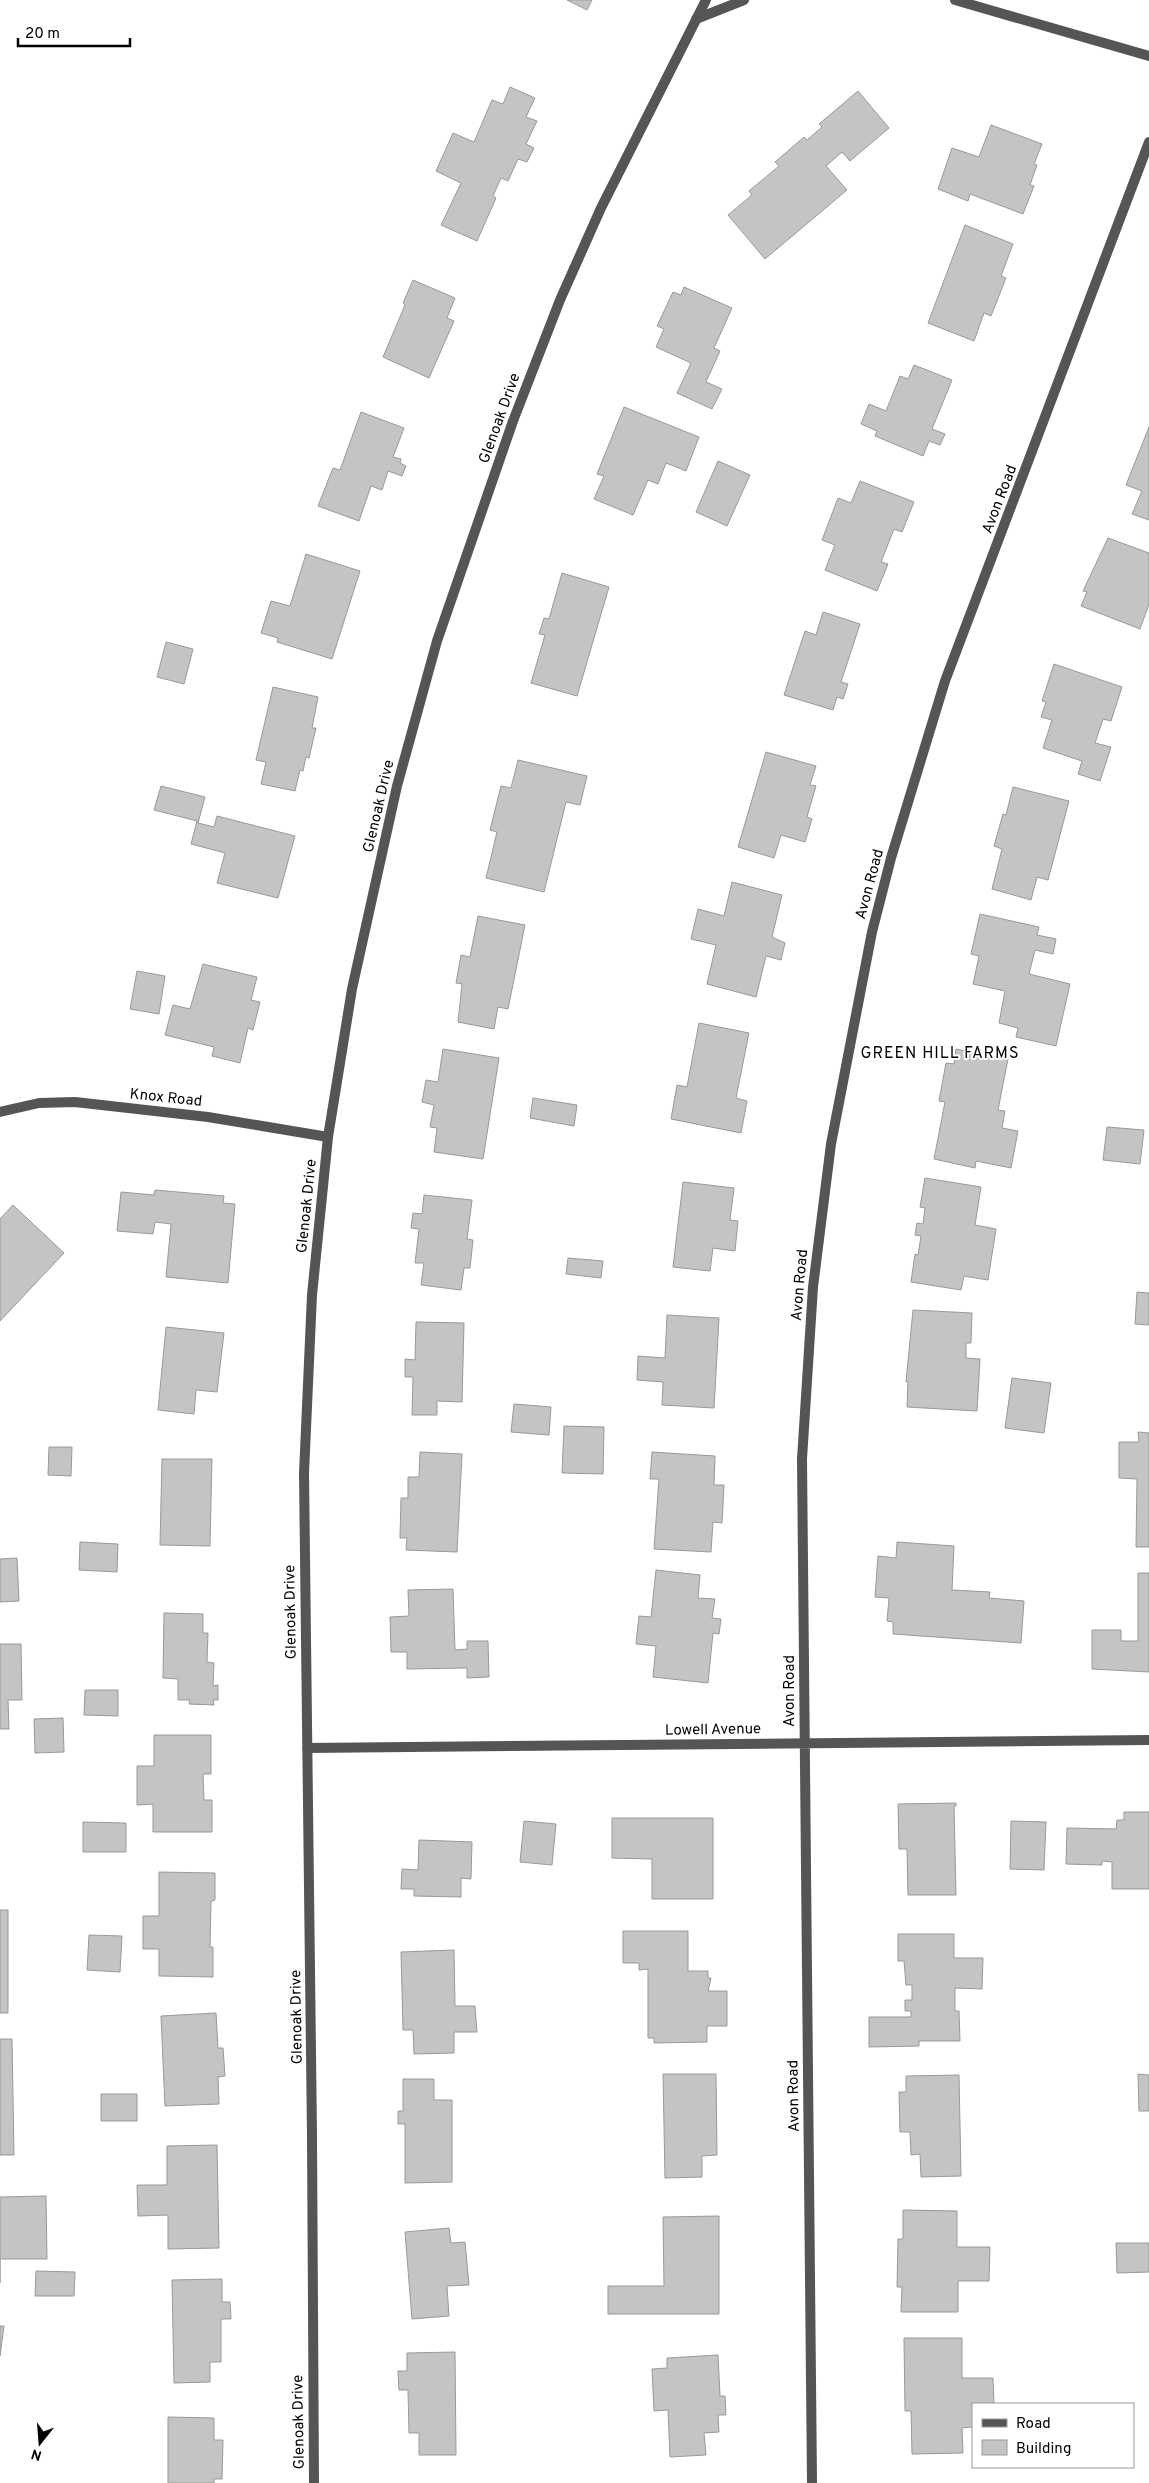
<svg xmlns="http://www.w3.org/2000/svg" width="1149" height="2483" viewBox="0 0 1149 2483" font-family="Overpass,sans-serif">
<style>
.building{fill:#c4c4c4;stroke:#999}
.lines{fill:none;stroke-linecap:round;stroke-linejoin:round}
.street{stroke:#555;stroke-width:10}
.labels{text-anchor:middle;stroke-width:4;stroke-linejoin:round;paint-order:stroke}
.street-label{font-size:15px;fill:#000;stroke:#fff}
.neighbourhood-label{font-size:16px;letter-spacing:1px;fill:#000;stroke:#fff}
</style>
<rect width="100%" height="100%" fill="#fff"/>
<path class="building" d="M567 0H592L587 10Z
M510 87 535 98 526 117 537 121 526 144 534 148 527 162 518 159 508 181 501 178 493 196 496 198 477 241 441 225 461 183 436 171 453 133 474 142 492 100 503 104Z
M858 91 889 128 850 161 842 152 826 166 847 190 765 259 728 215 752 195 749 191 779 166 775 162 804 137 807 140 822 127 819 124Z
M991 125 1042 144 1034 164 1037 165 1030 185 1034 186 1023 214 970 194 968 201 938 189 952 148 979 157Z
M965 225 1013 244 1001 276 1006 278 991 316 984 313 974 341 928 323Z
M413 280 455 298 447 318 454 321 429 378 383 357 405 305 403 303Z
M684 287 732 308 714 348 720 351 706 382 722 389 712 409 677 393 691 363 656 347 664 329 657 326 673 292 681 295Z
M914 365 952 380 932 429 945 434 940 445 929 441 923 456 875 436 877 431 861 424 869 404 886 411 900 376 908 379Z
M624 407 699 437 686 471 666 463 658 484 648 480 633 515 594 499 604 476 597 474Z
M361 412 404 428 393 457 401 459 400 463 406 466 402 476 388 471 382 490 371 486 359 521 318 506 333 468 340 470Z
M1149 427V520L1132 514 1142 491 1126 485Z
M718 461 750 475 727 526 696 512Z
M860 481 914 502 902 532 894 529 881 562 888 564 877 591 825 570 835 545 822 540 838 498 851 503Z
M1108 538 1149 553V604L1140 629 1081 606 1087 592 1083 591Z
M306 554 360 571 332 659 277 642 278 638 261 633 271 601 290 606Z
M562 573 609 587 577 696 531 683 545 635 539 634 544 618 549 619Z
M823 612 860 624 841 682 848 684 843 699 837 697 833 710 784 695 805 631 816 635Z
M166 642 193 649 184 684 157 677Z
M1054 664 1122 687 1111 721 1103 719 1095 743 1111 747 1100 781 1078 774 1082 761 1043 748 1052 720 1041 717 1046 702 1042 701Z
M273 687 318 697 312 728H316L309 758 306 757 303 771 300 770 295 791 261 784 266 762 256 760Z
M766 752 816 766 810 785 816 786 807 817 812 819 805 842 781 835 774 858 738 847Z
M518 760 587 776 580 805 566 802 544 892 486 878 497 832 490 830 501 786 511 788Z
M161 786 205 797 198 823 214 827 217 816 295 836 278 898 217 883 225 853 191 844 197 821 154 810Z
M1013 787 1069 801 1048 880 1037 877 1031 900 992 889 1002 849 994 846 1003 814 1006 815Z
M732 882 782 895 772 937 785 943 781 960 766 956 756 997 707 984 716 945 691 939 698 909 724 916Z
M980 914 1039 927 1037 935 1056 939 1053 954 1035 950 1029 974 1070 984 1056 1046 1016 1037 1018 1028 999 1023 1005 991 973 984 979 956 971 954Z
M478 916 525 925 508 1009 498 1007 494 1029 458 1022 462 984 456 983 461 955 470 957Z
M203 964 257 977 251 1000 260 1002 253 1030 248 1028 240 1063 212 1056 214 1047 165 1035 173 1005 190 1009Z
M137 971 165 976 159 1014 130 1009Z
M699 1023 749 1033 736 1098 747 1101 741 1133 671 1119 677 1085 687 1087Z
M443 1049 499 1058 483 1159 434 1152 437 1128 430 1127 434 1105 422 1102 426 1080 438 1082Z
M956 1049 1008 1059 998 1110 1005 1111 1002 1128 1018 1131 1011 1168 976 1161 975 1168 934 1159 945 1102 939 1101 946 1063 954 1064Z
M533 1098 577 1105 574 1126 530 1118Z
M1107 1127 1144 1130 1140 1164 1103 1160Z
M925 1178 981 1187 975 1225 996 1229 988 1280 964 1276 961 1290 911 1282 915 1254 918 1255 921 1236 915 1235 917 1223 923 1224 925 1208 920 1207Z
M683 1182 734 1188 730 1220 738 1221 735 1251 713 1248 710 1271 673 1267Z
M155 1190 224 1196 223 1203 235 1204 228 1283 166 1277 171 1224 155 1222 153 1234 117 1231 121 1192 154 1195Z
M424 1195 472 1200 467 1239 473 1240 470 1268H464L461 1290 421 1285 424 1263H415L419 1229 411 1228 413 1213 422 1214Z
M13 1205 64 1253 0 1321V1219Z
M568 1258 603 1261 601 1278 566 1274Z
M1137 1292 1149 1293V1325L1135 1324Z
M913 1310 972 1313 971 1343H966V1358L980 1359 977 1411 907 1407 908 1382H906Z
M667 1315 719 1318 714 1408 662 1405 663 1382 637 1380 638 1356 665 1358Z
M416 1322 464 1323 462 1402 437 1401V1415H412L413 1377H405V1359L415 1360Z
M166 1327 224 1333 217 1392 196 1390 194 1414 158 1410Z
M1012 1378 1051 1383 1044 1433 1005 1428Z
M514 1404 551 1407 549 1435 511 1432Z
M564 1426 604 1427 603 1474 562 1473Z
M1138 1432 1149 1433V1547H1136L1137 1479 1119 1478V1442H1139Z
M49 1447H72L71 1476 48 1475Z
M420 1452 462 1454 457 1552 406 1550 407 1538H400L401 1498H408V1477H419Z
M652 1452 715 1456 714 1485H724L722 1523 713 1522 711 1552 654 1549 659 1479H650Z
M162 1459H212L210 1546 160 1545Z
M80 1542 118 1544 117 1572 79 1570Z
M897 1542 954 1546 952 1590 990 1592 989 1598 1024 1601 1021 1643 893 1634V1622L887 1621 889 1598 875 1597 878 1556 896 1558Z
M17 1558 19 1601 0 1602V1559Z
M656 1570 700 1575 698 1598 715 1599 712 1618 721 1619 719 1634 713 1633 708 1683 653 1677 656 1646 636 1644 639 1616 651 1617Z
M1138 1573H1149V1672L1092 1669V1630H1121V1641H1138Z
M453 1589 455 1650 467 1649V1641H488L489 1677 467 1678V1668L407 1669V1652H391L390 1617 409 1616 408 1590Z
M164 1613 203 1614V1633H208L207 1662 214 1663 213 1686 218 1685V1700H213L214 1705 189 1704 190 1700H178V1679L163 1678Z
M0 1644H21L22 1700H8L9 1729H0Z
M85 1690H118V1716L84 1715Z
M63 1718 64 1752 35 1753 34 1719Z
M154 1735H211V1774H203L204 1800H212V1832H153V1804L137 1805V1766H154Z
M956 1803V1806H954L956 1895H908L907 1849H899L898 1804Z
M1124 1812H1149V1889H1112V1862L1102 1861V1865L1066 1864 1067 1828 1116 1829 1117 1820H1124Z
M612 1818H713V1899H652V1859L612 1858Z
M524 1821 556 1824 552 1865 520 1862Z
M1011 1821 1046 1822 1044 1870 1010 1869Z
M83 1822 126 1823V1852H83Z
M419 1840 472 1842 471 1879 461 1878V1897L414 1896V1889H401L402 1869 418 1870Z
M159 1872 215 1873V1900L211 1901 210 1947H213V1977L159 1976V1949H143V1916H159Z
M0 1910H8V2013H0Z
M623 1931H688V1971H708V1978H711L708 1991H727V2026H707V2042L654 2043V2038H648V1969L639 1970V1963H623Z
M898 1934H954V1958H983L982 1989 955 1988V2011H959L960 2041H919V2046L869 2047V2017H911V2011H905V2000H912V1985H906L904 1961H898Z
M89 1935 122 1936 120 1972 87 1970Z
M454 1950 455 2006H475L477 2032H454V2053L414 2054 413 2030H403L401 1952Z
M216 2013 218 2048H223L225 2076 218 2077 219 2104 165 2106 161 2016Z
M0 2039H12L14 2155H0Z
M663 2074H716L717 2155 702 2156V2177L665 2178Z
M1138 2074 1149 2075V2111H1139Z
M959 2075 961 2176 921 2177 920 2154 911 2155 910 2132H900L899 2092H906V2076Z
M403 2079H434V2100H452V2182L405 2183V2124H398V2111H403Z
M101 2094H137V2121H101Z
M217 2145 219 2248 168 2249V2215L138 2216 137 2185H167V2146Z
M46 2196 47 2259H0V2283V2197Z
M903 2210 957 2211V2247H990L989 2281H958V2312H901L902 2287H897L898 2239H903Z
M719 2216V2314H608V2286H664L663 2217Z
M449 2228 451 2243 465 2242 469 2285 447 2286 449 2316 412 2319 405 2232Z
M1116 2243H1149V2272L1117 2273Z
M36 2271 75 2272 74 2296H35Z
M222 2279V2302H230L231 2319H221V2362H210V2382L174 2383 172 2280Z
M0 2326H4L0 2356Z
M904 2338H962V2378H993L994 2404H973V2427L962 2428 963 2453 912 2454 911 2411H905Z
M455 2352 456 2455H419V2433H409L408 2390H399L398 2371H407V2353Z
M718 2355 720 2396H725L726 2415H718L719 2432 704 2433 706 2455 670 2457 668 2410 654 2411 652 2369 667 2368V2358Z
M168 2417 214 2418V2440H223L222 2479H214V2483H168Z"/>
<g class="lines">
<path class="street" d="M955 0 1149 56
M696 19 744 0
M0 1112 39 1103 75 1102 208 1117 328 1137
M307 1748 1149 1740
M314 2483 312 2136 304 1473 312 1295 328 1137 352 989 397 786 437 641 513 421 560 300 601 208 706 0
M812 2483 802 1459 813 1287 831 1144 872 932 891 858 945 681 1149 142"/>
</g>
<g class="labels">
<g class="street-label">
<text transform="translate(499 418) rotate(-70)" y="5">Glenoak Drive</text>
<text transform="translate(999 499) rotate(-69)" y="5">Avon Road</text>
<text transform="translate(378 806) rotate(-77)" y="5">Glenoak Drive</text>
<text transform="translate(869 884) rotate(-75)" y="5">Avon Road</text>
<text transform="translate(166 1097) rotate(6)" y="5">Knox Road</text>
<text transform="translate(306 1206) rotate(-84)" y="5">Glenoak Drive</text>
<text transform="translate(799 1285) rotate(-85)" y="5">Avon Road</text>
<text transform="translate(290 1612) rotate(-91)" y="5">Glenoak Drive</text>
<text transform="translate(789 1691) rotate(-90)" y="5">Avon Road</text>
<text transform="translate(713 1729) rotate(-1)" y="5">Lowell Avenue</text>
<text transform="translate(296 2017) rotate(-91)" y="5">Glenoak Drive</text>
<text transform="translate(793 2096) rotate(-91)" y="5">Avon Road</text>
<text transform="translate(298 2422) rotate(-91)" y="5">Glenoak Drive</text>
</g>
<g class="neighbourhood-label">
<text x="940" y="1058">GREEN HILL FARMS</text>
</g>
</g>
<rect x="972" y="2403" width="162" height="65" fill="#ffffff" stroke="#999999"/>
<rect x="982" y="2419" width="25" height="8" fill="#555555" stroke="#999999"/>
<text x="1016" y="2428" font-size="15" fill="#000000">Road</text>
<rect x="982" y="2440" width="25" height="15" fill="#c4c4c4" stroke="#999999"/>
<text x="1016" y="2453" font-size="15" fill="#000000">Building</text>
<g transform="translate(40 2443) rotate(197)" stroke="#ffffff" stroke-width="4" paint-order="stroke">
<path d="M0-4L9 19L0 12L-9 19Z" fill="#000000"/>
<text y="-8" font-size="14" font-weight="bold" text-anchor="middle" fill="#000000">N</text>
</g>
<path d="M18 38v8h112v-8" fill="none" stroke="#000000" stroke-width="2.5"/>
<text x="25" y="38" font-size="15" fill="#000000" stroke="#ffffff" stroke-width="4" paint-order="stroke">20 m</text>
</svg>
